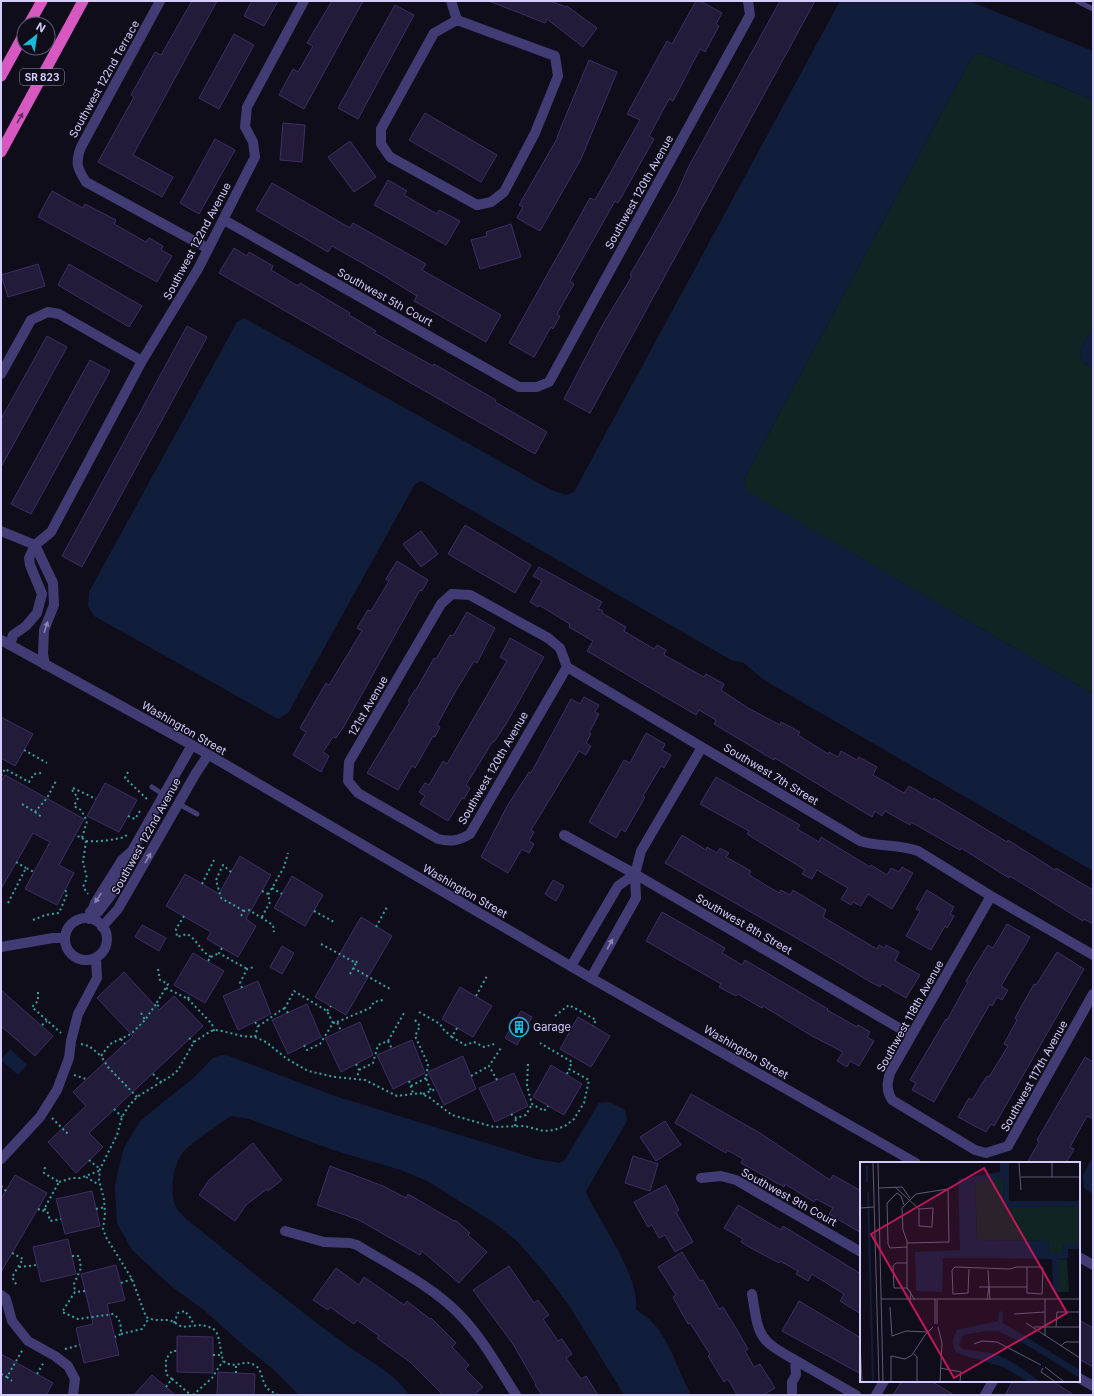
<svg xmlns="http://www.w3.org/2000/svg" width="1094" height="1396" viewBox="0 0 1094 1396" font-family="Inter,sans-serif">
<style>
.green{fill:#112424}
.water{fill:#101e3b}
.building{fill:#231b3a;stroke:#3d2f64}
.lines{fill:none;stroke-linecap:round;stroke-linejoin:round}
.path{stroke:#38a1a2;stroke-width:2;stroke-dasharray:2 3;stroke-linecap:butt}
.service{stroke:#423c75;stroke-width:5}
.minor{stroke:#423c75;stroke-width:10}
.tertiary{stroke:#423c75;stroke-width:10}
.trunk{stroke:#d858c1;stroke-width:11}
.oneway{fill:#6a2f66}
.oneway2{fill:#8b84b8}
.labels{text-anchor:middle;stroke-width:3;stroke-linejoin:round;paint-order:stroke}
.shield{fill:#100d1b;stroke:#9993b7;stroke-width:1}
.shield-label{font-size:10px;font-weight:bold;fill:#d4ccfa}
.street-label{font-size:11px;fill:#d4ccfa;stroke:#100d1b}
.poi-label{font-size:11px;fill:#d4ccfa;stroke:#100d1b;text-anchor:start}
.inset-river{fill:none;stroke:#101e3b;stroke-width:2}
.inset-road{fill:none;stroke:#5e5974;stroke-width:1}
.view{fill:#c2185b;fill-opacity:0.15;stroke:#c2185b;stroke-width:2}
.inset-edge{fill:none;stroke:#d4ccfa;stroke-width:2}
</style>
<rect width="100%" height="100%" fill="#100d1b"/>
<path class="green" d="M978 53 1093 100V328L1080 350 1082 362 1093 368V694L746 491 744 479 971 59Z"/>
<path class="water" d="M840 1H969L1093 51V100L978 53 971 59 744 479 747 491 1093 694V871L764 680 744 663 731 660 421 481 415 484 288 713 278 719 94 616 88 606 89 592 237 322 244 318 551 490 566 495 574 492Z
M1093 328V368L1082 362 1080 350Z
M10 1049 27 1065 18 1075 1 1060Z
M221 1055 229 1056 335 1096 537 1159 559 1163 564 1161 599 1103 610 1102 625 1110 627 1121 586 1191C589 1201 595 1209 600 1218 613 1242 639 1282 636 1309 641 1314 648 1317 653 1323 671 1343 678 1371 691 1395H624L570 1307 545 1273 517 1241 496 1224 429 1182 401 1170 336 1151 249 1119 230 1116C218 1126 193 1141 183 1152 173 1165 168 1194 177 1209 179 1212 183 1215 185 1218 238 1260 290 1304 345 1344 368 1361 393 1371 409 1395H299L274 1370 243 1345 204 1310 171 1286 132 1250 117 1223 115 1185 123 1150 140 1121 192 1079 213 1058Z
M1093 1156V1194L1084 1188 1083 1175Z"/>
<path class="building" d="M192 1H217L133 155 173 177 162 197 98 162 134 97 131 95 155 52 161 55Z
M252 1H278L264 26 244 16Z
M332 1H363L304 109 279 95 293 69 298 72 313 46 307 43Z
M489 1H550L566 7 567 6 597 28 583 47 547 19 545 23Z
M696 1H700L722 13 716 24 719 26 705 52 700 49 673 101 669 99 649 136 654 139 618 203 615 201 570 281 574 284 557 314 560 316 553 329 551 327 534 357 509 343 590 198 595 200 640 120 627 114 667 41 672 44Z
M780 1H815L590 413 564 399 602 326 632 276 630 275 676 195 689 166Z
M395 5 414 15 358 119 338 108Z
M234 34 254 45 219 109 199 98Z
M589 60 617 72 581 159 540 231 517 218 523 207 519 205 558 137H557Z
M425 113 497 155 481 182 409 140Z
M283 123 305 125 302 162 280 160Z
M215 139 235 150 199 214 180 203Z
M350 141 376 177 354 192 328 157Z
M388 180 407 191 404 195 437 214 439 210 460 221 446 245 374 205Z
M272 183 350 228 353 223 426 264 422 270 501 315 486 342 414 301 417 296 383 275 332 246 328 252 256 210Z
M52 191 83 208 85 204 116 220 114 224 146 242 149 238 163 246 161 250 172 256 157 282 38 217Z
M511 224 521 257 480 269 471 240 487 236 486 232Z
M234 248 247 256 249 252 273 266 271 270 298 286 300 283 350 313 349 315 376 331 374 333 433 366 434 364 496 400 495 402 547 432 535 454 219 273Z
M38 264 45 286 8 297 1 275Z
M69 264 142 306 129 327 58 285Z
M187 326 207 337 82 567 62 556Z
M47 336 67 347 1 467V419Z
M90 360 110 371 31 514 11 504Z
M465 525 531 565 515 593 448 554Z
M421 531 438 554 421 567 403 544Z
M397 561 428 580 422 591 420 590 343 728 336 738 333 737 323 752 329 756 321 772 293 755 306 732 300 728 326 683 329 685 362 631 357 628 368 610 371 611 389 581 386 579Z
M539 567 602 602 598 609 603 611 602 613 626 627 624 631 654 649 657 645 666 650 664 655 704 677 706 674 724 684 721 690 748 708 780 725 781 722 800 732 798 735 828 754 829 752 838 757 841 751 857 760 859 757 877 767 873 775 904 793 909 786 933 800 934 798 1007 842 1008 840 1055 870 1056 868 1093 890V924L1084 919 1083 921 1010 876 1009 878 961 848 960 850 911 822 910 825 885 811 882 816 875 811 872 817 775 758 774 760 714 724 716 720 699 710 696 715 587 651 593 641 569 627 570 624 539 605 538 607 530 602 542 581 533 576Z
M467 612 495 628 477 663 474 661 454 694 437 725 440 727 435 737 433 736 415 768 412 766 398 790 367 773 410 702 408 701 415 690H416L434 658 436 659 450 635 453 636Z
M510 638 544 657 506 724 494 742 493 741 466 785 470 788 464 799 462 798 448 821 420 804 425 796 419 792 425 783 429 785 443 761 447 764 457 747 507 661 500 657Z
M584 697 599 705 595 712 599 714 589 733 591 734 586 743 591 746 586 755 579 751 531 830 534 832 529 841 534 844 529 853 522 849 508 873 481 857 506 808 529 772 531 773 571 699 580 704Z
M1 717 33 734 15 766 1 758Z
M646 733 665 744 662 750 671 755 664 768 661 766 643 796 645 797 625 832 621 829 616 838 589 822 624 760 630 763Z
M5 775 84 819 59 865 74 873 57 905 25 889 50 842 33 833 1 889V782Z
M716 777 800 825 797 829 819 842 821 837 870 867 871 865 887 875 891 868 899 872 902 867 913 873 892 909 868 894 861 906 853 902 851 905 841 899 848 888 817 870 812 879 802 874 805 870 747 834 749 831 700 804Z
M105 783 137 800 119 832 87 816Z
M682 835 706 850 707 847 717 853 720 848 729 853 726 857 751 871 749 875 779 893 781 890 790 895 793 890 826 910 823 917 877 949 879 945 885 948 886 945 899 952 895 961 920 975 906 998 882 984 880 987 869 981 814 948 665 863Z
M240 856 271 875 246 919 256 926 238 957 207 939 211 932 166 906 185 874 219 894Z
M292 876 323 895 305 926 274 908Z
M553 880 564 886 556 901 545 894Z
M927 890 954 907 950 914 954 916 947 928 945 926 931 950 906 936 920 911 916 909Z
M662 912 725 948 722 953 742 965 745 960 828 1009 827 1010 857 1027 858 1025 870 1032 867 1037 874 1041 859 1066 850 1061 847 1067 837 1061 843 1052 812 1036 763 1006 762 1008 738 994 736 996 719 987 721 984 646 941Z
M361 917 392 936 346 1015 315 997Z
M1007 924 1030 937 1001 986 1008 990 1002 1000 997 997 992 1006 990 1004 934 1102 912 1090 916 1083 910 1080 946 1019 947 1020 968 982 966 981 988 945 993 948Z
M142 925 166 938 159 951 135 937Z
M282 946 294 953 282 974 270 967Z
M1057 952 1084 969 994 1126 991 1124 986 1132 958 1117 969 1098 972 1100 987 1076 989 1077 1008 1046 1004 1044 1017 1020 1015 1018 1034 984 1036 985Z
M193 953 224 971 205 1003 174 985Z
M124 972 159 1010 174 996 203 1026 89 1133 103 1147 76 1173 48 1142 86 1106 73 1092 133 1036 97 998Z
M258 981 271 1014 238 1030 223 996Z
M460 987 492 1006 473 1037 442 1019Z
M1 990 53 1036 35 1056 1 1026Z
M307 1004 321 1037 288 1054 272 1020Z
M521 1011 532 1017 517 1045 505 1038Z
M578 1017 610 1036 591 1067 560 1049Z
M360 1022 373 1055 341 1072 325 1038Z
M412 1040 425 1073 393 1089 377 1055Z
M463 1056 476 1089 444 1105 428 1072Z
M1085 1057 1093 1062V1119L1087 1116 1070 1147 1074 1149 1066 1163H1027L1039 1142 1037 1140Z
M551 1065 582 1084 564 1115 533 1097Z
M514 1073 528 1106 495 1122 479 1088Z
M691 1094 760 1133 830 1180 833 1175 861 1191V1233L829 1214 833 1208 816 1199 814 1202 785 1184 784 1187 741 1163 743 1159 727 1150 726 1153 675 1123Z
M665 1121 681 1145 656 1161 640 1137Z
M253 1143 282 1180 268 1191 267 1189 246 1205 235 1221 199 1195 209 1180Z
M633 1156 658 1164 650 1191 625 1183Z
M330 1166 383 1186 406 1198 408 1194 454 1221 455 1220 470 1233 468 1235 487 1252 459 1283 422 1251 420 1255 359 1220 317 1205Z
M15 1175 47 1193 1 1272V1199Z
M666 1185 679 1210 676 1212 693 1242 675 1252 665 1235 659 1238 652 1225 648 1227 634 1202Z
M92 1191 100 1226 65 1234 56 1199Z
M738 1205 781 1230 783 1226 861 1274V1314L840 1301 844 1294 812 1274 808 1281 796 1274 798 1271 780 1261 779 1263 749 1247 741 1242 743 1239 724 1228Z
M68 1239 76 1274 41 1282 33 1247Z
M682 1252 700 1281 703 1280 719 1309 723 1307 737 1330 748 1349 745 1351 754 1367 760 1364 775 1388 763 1395H737L728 1379 724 1382 708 1356 710 1354 690 1323 688 1324 673 1297 676 1295 658 1267Z
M116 1265 125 1300 107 1304 119 1355 84 1363 76 1328 93 1324 81 1274Z
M509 1266 534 1303 538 1300 549 1315 543 1319 558 1341 562 1339 572 1354 566 1358 581 1379 586 1376 598 1395H542L535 1385 536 1384 513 1344 473 1290Z
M336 1268 359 1285 364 1277 404 1305 407 1301 430 1319 431 1318 456 1343 452 1347 469 1365 465 1369 483 1387 474 1395H443L410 1362 377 1338 379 1336 357 1320 354 1324 330 1307 328 1310 313 1300Z
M799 1301 861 1338V1374L782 1331Z
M1079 1320 1093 1328V1367L1079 1359Z
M177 1336 213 1337V1373L177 1372Z
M1 1354 53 1383 46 1395H1Z
M218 1372 255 1374 254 1395H217Z
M152 1375 166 1387 175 1395H134Z
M902 1381H931L954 1395H893Z
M1013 1381H1052L1074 1395H1005Z"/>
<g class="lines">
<path class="path" d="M24 750 47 763
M128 772 125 778 148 800
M1 776 5 769 29 782 34 774 41 773
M73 788 96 799
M72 790 78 798 74 806 81 810 87 821 82 838 75 835
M22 804 35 812 47 798 56 781
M35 812 43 818
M128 816 135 819 140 811
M82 838 86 841 83 862 87 878 83 887 88 894
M86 841C99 842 112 840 125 837L128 833
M16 862 26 868
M231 872 223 865 216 880 221 898 244 911
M202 884 214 860
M272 888 282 894
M262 891 268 894
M8 903 26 868 34 872
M314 911 334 922
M184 916 176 929 177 937 187 934C199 941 198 949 211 957L208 961
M241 916 244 911 249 910 273 925 274 932
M262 917 270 902 268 895 284 867 288 853
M33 920 45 915 59 913 67 894 65 889
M376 927 387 907
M321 944 356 963 358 959
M222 948 219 953 247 969
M211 957 219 953
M353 968 390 989
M158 969 160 980 168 984 156 1004 161 1008
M350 974 356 963
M166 988 188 999 190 994
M242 988 240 983 247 969 254 967
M38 992V1001L32 1007 61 1033
M476 996 487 976
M188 999 212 1024 214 1031
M327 1011 331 1006
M419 1012 440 1024 444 1030 452 1037
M141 1013 145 1020 156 1004
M288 1013 285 1008 294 991 327 1011 333 1023 320 1044 307 1050 304 1045
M555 1016 569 1005 596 1020 593 1026
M415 1020 420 1026 415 1036 428 1064 426 1078 431 1091
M255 1022 258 1026C268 1021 275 1013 285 1008
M337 1022 370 1008 374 1002 383 1000
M333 1023 337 1022 341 1031
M42 1025 47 1021
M457 1028 452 1037 465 1045 474 1042 484 1047 494 1044
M255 1037 258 1026
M189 1038 194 1042
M121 1039 125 1044
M388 1041 392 1049
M81 1044 89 1046 101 1056
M356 1064 359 1070 357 1078
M528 1064 527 1086 532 1104 544 1111 548 1106
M359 1070 373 1063 378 1045 388 1041 404 1013
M153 1074 162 1083
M567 1074 569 1069
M74 1075 86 1079
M471 1076 489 1066
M497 1080 489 1066 501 1048
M409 1081 413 1093
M411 1086 426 1078
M423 1094 436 1089
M137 1097 108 1067 101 1056 110 1044 131 1034 145 1020
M114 1109 122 1117
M511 1114 516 1118 526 1115 532 1104
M52 1118 68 1134
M515 1126 516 1118
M89 1160 100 1169
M86 1177 98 1184
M59 1182 72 1178H80L99 1171
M1 1186 6 1191
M38 1209 43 1211 59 1182 44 1173 45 1167
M44 1209 47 1210 50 1221 61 1219
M96 1209 105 1207
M12 1253 23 1259 12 1277 17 1286
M72 1256H79L81 1268 74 1284 75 1292
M19 1267 37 1265
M121 1283 132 1279
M85 1291 75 1292 62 1312 78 1319 113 1314C121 1319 121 1326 121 1334L115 1337
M174 1323 178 1313 185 1311 192 1320 193 1325
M121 1334 142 1329 149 1318
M65 1349 80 1345
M213 1355H221
M236 1366V1373
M1 1374 7 1377 23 1349
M37 1374 44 1362
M7 1377 12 1381
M172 1379 166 1374V1359L172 1351H177
M166 1387 172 1379 191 1395
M193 1395 212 1378 223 1361
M278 1395C275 1393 270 1391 267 1388 262 1382 262 1370 256 1366 242 1357 237 1371 223 1361L218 1335 215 1330 209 1327 202 1325 182 1327 170 1320H154L146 1317 132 1279 106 1237 103 1229 105 1215 104 1199 99 1180 100 1169 117 1135 122 1117 128 1107 137 1097 171 1076 178 1070 194 1042 211 1031 218 1030 242 1036 255 1037 266 1042 287 1059 308 1071 335 1077 365 1080 397 1096 420 1093 430 1098 452 1115 494 1127 524 1126 544 1131 554 1130 565 1126 574 1119 584 1103 589 1080 569 1069 572 1062 540 1043"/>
<path class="service" d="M1077 1 1093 9
M152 787 164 795
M179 804 197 814"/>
<path class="minor" d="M160 1 81 147C75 163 77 168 86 182L207 248
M451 1 457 20 434 33 381 129V144L390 157 477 205 491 202 504 192 535 133 558 76 555 56 457 20
M224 220 519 387H537L549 382 750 15 748 1
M1 374 31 320 48 312 59 314 142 361
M1 531 35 545
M35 545 53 583 54 605 44 630 43 654 45 665
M10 645 13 635 26 626 37 613 42 594 30 565 29 558 35 545 51 532 142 361 198 269 255 157 253 142 245 127 247 107 304 1
M567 667 470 834C458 841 451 842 438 839L358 793 348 781 349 762 441 604 452 594 470 595 548 638 560 648 567 667 860 841C879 847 899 844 918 851L991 896 1093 955
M564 835 635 874 911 1035
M991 896 890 1073C887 1083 886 1090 892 1100L975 1150 986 1153 1008 1146 1093 994
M90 912H98C111 896 127 876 129 855
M65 939a21 21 0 1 1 42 0a21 21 0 1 1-42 0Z
M89 919 95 903 122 860 132 851 192 745
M102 927 118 909 196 773 208 755
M1 947 53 938H65
M571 966 618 886 635 874
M591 978 636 898 635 874 641 851 702 747
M1 1159 40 1117 57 1090 69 1058 71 1041 78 1014 97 978 96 958
M701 1178 721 1176 736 1180 861 1252
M285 1231 324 1242 350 1243 357 1245C391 1266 430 1285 458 1313 481 1336 498 1367 516 1395
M752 1294C759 1336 757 1339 795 1360L796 1375 792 1382V1395
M1 1295 6 1299 12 1321 28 1341 55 1356 68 1366 75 1379 73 1395
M795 1360 856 1395
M1079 1378 1093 1386
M876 1395 884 1381
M985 1395 993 1381"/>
<path class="tertiary" d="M1 640 192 745 591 978 916 1163
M1079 1257 1093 1265"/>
<path class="trunk" d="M29 24 42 1
M1 76 24 34
M1 152 83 1"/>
</g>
<defs><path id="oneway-solid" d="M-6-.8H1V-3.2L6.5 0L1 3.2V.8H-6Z"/></defs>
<use class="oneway" href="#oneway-solid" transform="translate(20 118) rotate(-61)"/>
<g class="oneway2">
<use href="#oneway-solid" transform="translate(46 627) rotate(-72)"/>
<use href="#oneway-solid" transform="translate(148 858) rotate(-60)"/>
<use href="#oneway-solid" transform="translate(98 898) rotate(123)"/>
<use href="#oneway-solid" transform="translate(610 944) rotate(-61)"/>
</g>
<defs>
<g id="building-ring" transform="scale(1)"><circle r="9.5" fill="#100d1b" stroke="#16bbdb" stroke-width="1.5"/><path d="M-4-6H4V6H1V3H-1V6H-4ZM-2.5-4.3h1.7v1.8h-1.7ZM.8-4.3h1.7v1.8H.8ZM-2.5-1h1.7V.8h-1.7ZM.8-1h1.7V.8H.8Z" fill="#16bbdb"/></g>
</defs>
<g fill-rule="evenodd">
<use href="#building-ring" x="519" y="1027"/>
</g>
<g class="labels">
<rect class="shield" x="20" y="69" width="44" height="16" rx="3"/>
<g class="shield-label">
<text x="42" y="81">SR 823</text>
</g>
<g class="street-label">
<text transform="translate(104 79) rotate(-61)" y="4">Southwest 122nd Terrace</text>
<text transform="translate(639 192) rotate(-61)" y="4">Southwest 120th Avenue</text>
<text transform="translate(197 241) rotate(-62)" y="4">Southwest 122nd Avenue</text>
<text transform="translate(385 297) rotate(29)" y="4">Southwest 5th Court</text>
<text transform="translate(368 706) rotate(-60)" y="4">121st Avenue</text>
<text transform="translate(184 728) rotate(30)" y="4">Washington Street</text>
<text transform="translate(493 768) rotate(-60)" y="4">Southwest 120th Avenue</text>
<text transform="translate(771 774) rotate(31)" y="4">Southwest 7th Street</text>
<text transform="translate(146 836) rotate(-61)" y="4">Southwest 122nd Avenue</text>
<text transform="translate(465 891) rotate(30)" y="4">Washington Street</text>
<text transform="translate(744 924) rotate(30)" y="4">Southwest 8th Street</text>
<text transform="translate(910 1016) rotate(-61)" y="4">Southwest 118th Avenue</text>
<text transform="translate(746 1052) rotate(30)" y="4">Washington Street</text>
<text transform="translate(1034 1076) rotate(-61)" y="4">Southwest 117th Avenue</text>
<text transform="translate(789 1197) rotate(29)" y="4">Southwest 9th Court</text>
</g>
<g class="poi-label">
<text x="533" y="1031">Garage</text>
</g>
</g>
<g transform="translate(860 1162)">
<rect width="220" height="220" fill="#100d1b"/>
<path d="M141 15 143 16 144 45 220 44V82H204L202 92H190L188 79 117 78 115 19ZM207 97 209 130H198L197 98Z" fill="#112424"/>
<path d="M140 1H149V39H220V44L144 45 143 16 115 20 117 78 188 79 190 92H202L204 82H220V87H208V96L198 98V130L193 129 192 97 127 96H83L82 130 56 129 55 90 100 88 98 17 140 10ZM142 149 143 161 220 208V216L165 182 138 169H126L103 173 99 183 103 187 136 192 157 203 179 219H167L143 205 96 191 92 180 97 168 138 159 139 150Z" fill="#101e3b"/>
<path class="inset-river" d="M7 4V20M8 30 13 219"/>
<path class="inset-road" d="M13 1 19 219M18 1 23 219M159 1 161 28M192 1V15M161 15H220M35 25 59 47V64L72 65 73 46 59 47M19 26 42 25 50 36M44 43 41 34 37 31 27 41 28 82 30 86 47 85M0 46 14 45M47 81 89 80 88 27 56 32 42 46 43 68 47 79V126L51 131 50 138M47 101H36L33 104 34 126H47M109 107 108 131 93 132 92 108 95 105 150 107 156 105H181L183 106 182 132 167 131V105M128 108 130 138M119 125H167M47 126 55 138M21 137H220M127 138 129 124M30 145 32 174 46 169 67 170M154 152 185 150M166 161 220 196M75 162V137M77 162V138M78 165 82 181 80 219M174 165H220M196 165 197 150H220M185 174V137M0 181 2 219M114 182 122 179 137 180 181 203M201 184 205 180H220M54 192 57 195V219M185 205 203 219M80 206 101 210 100 219M183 206 181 210 194 219M31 219V194L45 197 52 193 65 173 73 165"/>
<path class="view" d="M124 6 207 151 94 216 11 72Z"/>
<rect width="220" height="220" class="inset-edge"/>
</g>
<rect width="1094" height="1396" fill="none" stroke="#d4ccfa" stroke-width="4"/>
<g transform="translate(36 36) rotate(30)"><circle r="19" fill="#100d1b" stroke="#5e5974"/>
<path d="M0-3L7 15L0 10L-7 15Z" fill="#16bbdb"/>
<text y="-6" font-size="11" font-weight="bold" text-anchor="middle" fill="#d4ccfa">N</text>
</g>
</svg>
